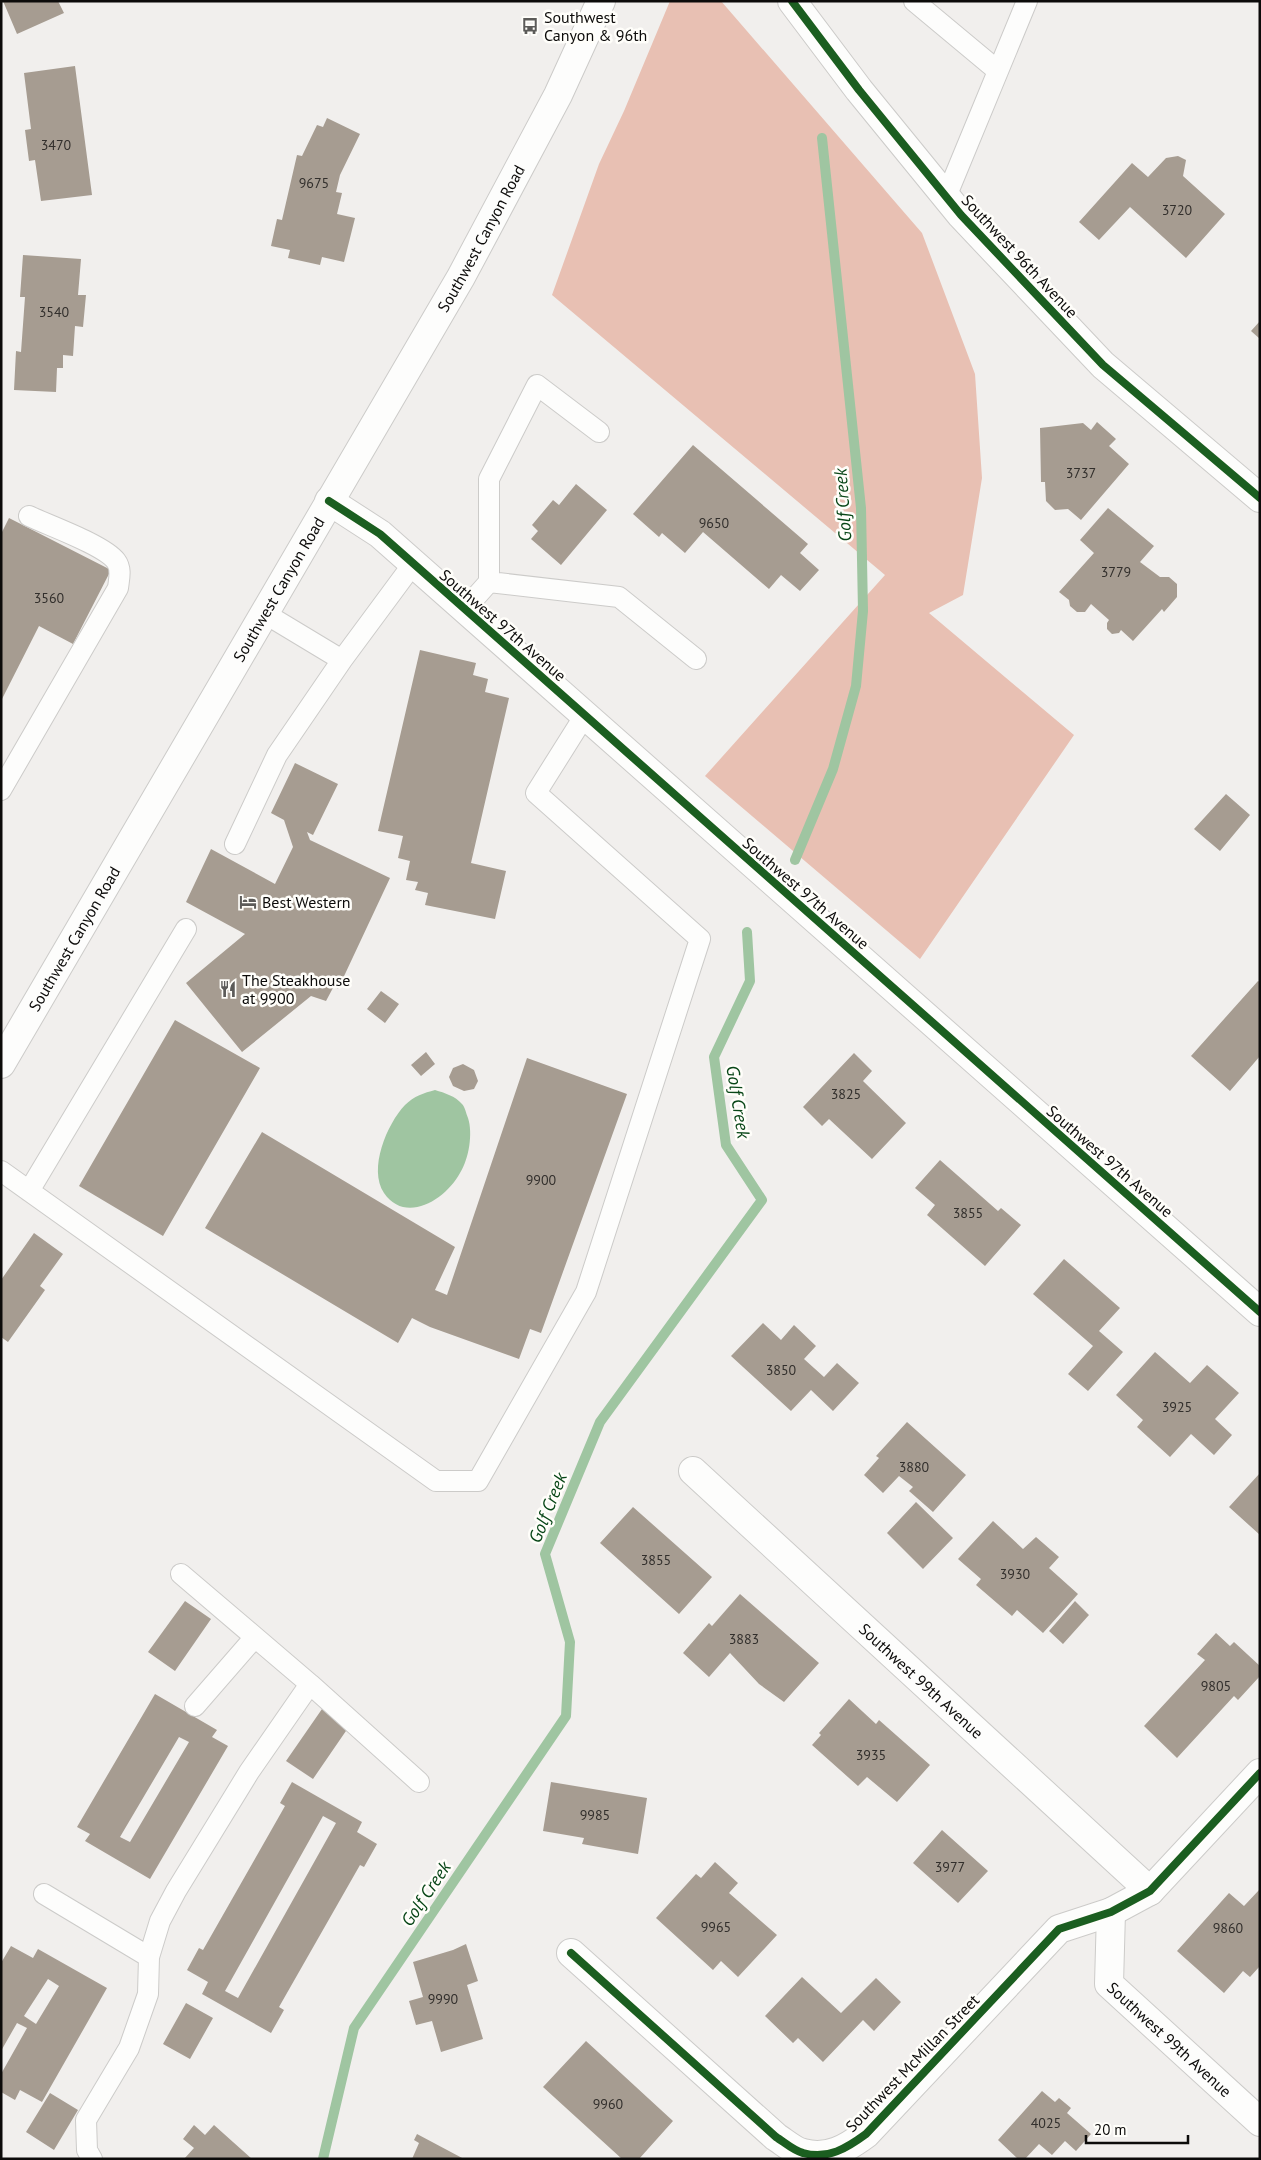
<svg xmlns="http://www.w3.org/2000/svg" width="1261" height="2160" viewBox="0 0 1261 2160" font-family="'PT Sans',sans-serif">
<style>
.forest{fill:#e8c0b3}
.water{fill:#9fc5a1}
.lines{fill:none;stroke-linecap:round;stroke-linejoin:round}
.stream{stroke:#9fc5a1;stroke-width:10}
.building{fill:#a69c91;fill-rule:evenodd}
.service-casing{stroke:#cccbc9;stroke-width:22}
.minor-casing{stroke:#cccbc9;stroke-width:30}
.secondary-casing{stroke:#cccbc9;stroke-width:30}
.service{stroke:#fdfdfc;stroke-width:20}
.minor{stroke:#fdfdfc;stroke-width:28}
.secondary{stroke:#fdfdfc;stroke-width:28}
.cycleway-casing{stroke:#fffefa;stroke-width:11}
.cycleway{stroke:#1b5e20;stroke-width:8}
.labels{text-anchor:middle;stroke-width:5;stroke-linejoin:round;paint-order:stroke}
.number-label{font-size:14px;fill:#322f2c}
.poi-label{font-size:16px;fill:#0c0b0a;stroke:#fffefa;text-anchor:start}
.street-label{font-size:16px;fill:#0c0b0a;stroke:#fffefa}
.water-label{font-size:18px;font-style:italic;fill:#084617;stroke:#fffefa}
</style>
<rect width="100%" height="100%" fill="#f1efed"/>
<path class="forest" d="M670 1H721L922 233 975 374 982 478 963 595 929 613 1074 735 920 959 705 776 885 575 552 295 599 164 624 111Z"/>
<path class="water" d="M435 1090C445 1093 455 1096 462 1104 465 1107 466 1113 468 1118 473 1133 469 1159 460 1173 446 1199 406 1225 384 1193 368 1169 387 1124 405 1105 414 1096 424 1093 435 1090Z"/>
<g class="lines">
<path class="stream" d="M795 860 833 769 856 686 863 611 861 508 822 138
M323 2159 354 2028 566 1716 570 1642 545 1554 600 1422 762 1200 726 1145 714 1057 750 981 747 932"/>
</g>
<path class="building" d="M3 1H58L64 13 17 34Z
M75 66 92 195 41 201 35 160 29 161 25 130 31 129 24 73Z
M327 118 360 134 340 175 336 192 342 193 337 214 355 218 344 262 322 257 320 265 288 258 290 250 271 246 277 219 282 220 297 155 302 156 317 125 323 127Z
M1178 156 1186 160 1183 176 1225 214 1186 258 1130 207 1099 240 1079 222 1132 163 1148 177 1166 158Z
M23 255 81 259 78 295H86L83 327 75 326 73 356 63 355V368H57L56 392 14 390 16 351 21 352 25 297H20Z
M1260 321V339L1251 331Z
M1097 422 1116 439 1109 446 1129 464 1081 520 1068 509 1055 510 1046 501 1045 482H1041L1040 428 1083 423 1091 430Z
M693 445 808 544 800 553 819 570 800 591 781 575 769 589 703 532 685 553 662 533 659 537 633 514Z
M576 484 607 510 561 565 531 539 538 531 532 525 553 500 559 505Z
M1108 508 1154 546 1140 562 1160 577H1169L1177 584V597L1164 612 1162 609 1133 641 1121 630 1119 633 1112 634 1107 629V623L1109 620 1091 604 1085 612H1077L1070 606 1069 600 1059 592 1094 553 1080 540Z
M9 518 111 570 73 644 39 626 1 701V534Z
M420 650 476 663 473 675 488 679 485 692 509 698 471 863 506 871 495 919 425 905 428 893 415 890 418 882 406 880 410 861 398 858 403 836 378 831Z
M295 763 338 784 313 835 307 832 310 840 390 878 338 989 334 986 326 1001 311 996 242 1052 186 983 245 934 186 902 211 849 275 884 293 847 284 820 271 813Z
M1226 794 1250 815 1220 851 1194 829Z
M1258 981 1260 982V1056L1230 1091 1191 1056Z
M381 991 399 1004 385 1023 367 1009Z
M175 1020 260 1068 163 1236 79 1186Z
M426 1052 435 1064 421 1076 411 1065Z
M854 1053 872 1071 863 1081 906 1123 872 1159 829 1119 822 1126 803 1107Z
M527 1058 627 1094 541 1333 530 1329 519 1359 430 1327 412 1318 398 1343 205 1228 262 1132 455 1247 435 1290 447 1295Z
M463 1064 474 1070 478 1081 474 1089 464 1091 453 1086 449 1077 453 1068Z
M940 1160 998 1211 1001 1208 1021 1225 985 1266 927 1215 935 1205 915 1188Z
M34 1233 63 1254 40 1286 45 1290 8 1342 1 1337V1280Z
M1064 1259 1120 1308 1099 1331 1123 1352 1088 1391 1068 1374 1093 1346 1033 1294Z
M763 1323 781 1340 794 1325 816 1346 804 1359 824 1377 837 1363 859 1383 833 1411 811 1390 791 1411 731 1356Z
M1155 1352 1190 1383 1207 1365 1239 1393 1215 1419 1232 1435 1214 1455 1191 1434 1170 1457 1137 1427 1143 1420 1116 1395Z
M907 1422 966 1475 933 1512 909 1491 913 1487 899 1476 883 1493 864 1475 879 1458 876 1456Z
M1260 1473V1535L1229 1507Z
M916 1502 953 1538 923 1569 887 1533Z
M633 1507 712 1577 679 1614 600 1543Z
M993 1521 1023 1549 1036 1537 1059 1557 1049 1568 1078 1594 1043 1633 1017 1610 1012 1616 976 1585 981 1579 958 1559Z
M740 1594 819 1663 784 1702 759 1684 730 1653 709 1677 683 1653 709 1623 712 1626Z
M185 1601 211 1619 175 1671 148 1652Z
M1075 1601 1089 1615 1063 1644 1049 1631Z
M1216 1633 1230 1646 1234 1642 1260 1666V1676L1238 1700 1234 1696 1177 1758 1144 1726 1205 1660 1197 1654Z
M155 1694 217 1730 212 1737 228 1746 150 1879 85 1841 90 1834 77 1827ZM179 1737 189 1742 130 1842 120 1837Z
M849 1699 876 1724 879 1720 930 1765 897 1802 867 1777 858 1786 812 1745 821 1735 819 1733Z
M322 1709 348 1728 313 1779 286 1761Z
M292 1782 362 1822 357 1832 377 1844 364 1867 360 1865 279 2007 284 2010 271 2033 202 1994 208 1982 187 1970 199 1948 203 1950 285 1806 280 1803ZM323 1816 336 1823 238 1998 225 1991Z
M551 1782 647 1798 638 1854 582 1844 584 1838 543 1831Z
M942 1830 988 1871 958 1903 913 1863Z
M715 1862 738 1883 729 1893 777 1935 738 1977 721 1961 713 1970 656 1918 696 1874 701 1878Z
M1260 1889V1966L1250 1977 1243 1971 1224 1993 1177 1951 1229 1893 1244 1906Z
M466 1944 478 1981 467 1985 483 2039 441 2052 432 2021 416 2025 409 2001 423 1997 413 1962 453 1950Z
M11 1946 33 1958 38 1949 107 1988 42 2102 20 2090 15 2100 1 2092V2074L27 2028 17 2023 1 2051V1963ZM48 1979 59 1986 36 2024 24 2016Z
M802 1977 841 2013 876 1978 901 2002 874 2031 863 2020 823 2062 798 2038 793 2043 765 2016Z
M186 2003 213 2018 190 2059 163 2044Z
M586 2041 673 2121 639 2159H622L543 2087Z
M1042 2091 1055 2102 1059 2098 1071 2108 1067 2113 1091 2134 1076 2151 1065 2141 1052 2155 1039 2144 1025 2159H1018L998 2140Z
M50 2093 78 2110 54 2150 26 2132Z
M194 2125 205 2135 214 2125 252 2159H184L194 2148 183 2139Z
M417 2134 464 2159H412L419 2143 414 2140Z"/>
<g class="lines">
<g class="service-casing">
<path id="service" d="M914 1 998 71
M946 197 1027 1
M489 582 619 597 696 659
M465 609 489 582V479L537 385 599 432
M264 613 342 660 413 564
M1 790 118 588C119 579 122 569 116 561 104 545 50 526 29 516
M235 844 277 755 342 660
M1 1171 436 1481H478L586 1292 700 939 536 793 585 715
M29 1191 186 929
M181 1574 310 1684 419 1782
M195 1706 255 1637
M44 1894 149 1957
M92 2159 87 2150 86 2120 129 2048 148 1994 149 1957 160 1921 176 1891 249 1772 310 1684"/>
</g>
<g class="minor-casing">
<g id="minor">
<path d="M792 1 859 90 961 215 1103 365 1260 498"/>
<path d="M329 501 380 534 1260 1312"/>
<path id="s1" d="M693 1471 1150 1891"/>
<path id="s2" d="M1111 1912 1109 1984 1260 2122"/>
<path d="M571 1953 776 2137C784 2142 794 2151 803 2153 828 2160 847 2148 866 2134L1059 1929 1111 1912 1150 1891 1260 1773"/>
</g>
</g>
<g class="secondary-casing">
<g id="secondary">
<path id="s3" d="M1 1064 461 277 558 95 601 1"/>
</g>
</g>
<use href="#service" class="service"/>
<use href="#minor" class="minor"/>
<use href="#secondary" class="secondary"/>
<g class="cycleway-casing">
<path id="cycleway" d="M792 1 859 90 961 215 1103 365 1260 498
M329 501 380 534 1260 1312
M571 1953 776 2137C784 2142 794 2151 803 2153 828 2160 847 2148 866 2134L1059 1929 1111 1912 1150 1891 1260 1773"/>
</g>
<use href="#cycleway" class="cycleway"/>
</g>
<defs>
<g id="bus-bare" transform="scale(1.35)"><path d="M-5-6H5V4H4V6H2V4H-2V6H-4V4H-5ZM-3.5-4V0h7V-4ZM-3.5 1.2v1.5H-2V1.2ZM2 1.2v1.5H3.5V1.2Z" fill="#5c5b59" stroke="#fffefa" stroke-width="2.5" paint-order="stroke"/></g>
<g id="hotel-bare" transform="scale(1.35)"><path d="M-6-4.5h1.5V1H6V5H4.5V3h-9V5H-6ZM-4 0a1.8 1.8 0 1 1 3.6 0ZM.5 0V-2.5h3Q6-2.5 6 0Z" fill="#5c5b59" stroke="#fffefa" stroke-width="2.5" paint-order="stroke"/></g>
<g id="restaurant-bare" transform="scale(1.35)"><path d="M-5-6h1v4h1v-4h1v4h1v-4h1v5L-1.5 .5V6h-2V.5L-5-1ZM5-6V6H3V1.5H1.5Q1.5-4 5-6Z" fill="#5c5b59" stroke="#fffefa" stroke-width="2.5" paint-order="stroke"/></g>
</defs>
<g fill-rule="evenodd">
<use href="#bus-bare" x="530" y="26"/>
<use href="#hotel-bare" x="248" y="902"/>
<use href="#restaurant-bare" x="228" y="989"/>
</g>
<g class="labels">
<g class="number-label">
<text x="56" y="150">3470</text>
<text x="314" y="188">9675</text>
<text x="1177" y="215">3720</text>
<text x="54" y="317">3540</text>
<text x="1081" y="478">3737</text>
<text x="714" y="528">9650</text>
<text x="1116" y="577">3779</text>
<text x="49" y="603">3560</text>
<text x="846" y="1099">3825</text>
<text x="541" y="1185">9900</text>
<text x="968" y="1218">3855</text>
<text x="781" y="1375">3850</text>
<text x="1177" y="1412">3925</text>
<text x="914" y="1472">3880</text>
<text x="656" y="1565">3855</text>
<text x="1015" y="1579">3930</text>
<text x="744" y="1644">3883</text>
<text x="1216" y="1691">9805</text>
<text x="871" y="1760">3935</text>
<text x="595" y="1820">9985</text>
<text x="950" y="1872">3977</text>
<text x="716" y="1932">9965</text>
<text x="1228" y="1933">9860</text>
<text x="443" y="2004">9990</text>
<text x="608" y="2109">9960</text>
<text x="1046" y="2128">4025</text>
</g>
<g class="poi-label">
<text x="544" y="23">Southwest<tspan x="544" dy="18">Canyon &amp; 96th</tspan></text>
<text x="262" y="908">Best Western</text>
<text x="242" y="986">The Steakhouse<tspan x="242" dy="18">at 9900</tspan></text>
</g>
<g class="street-label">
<text dy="6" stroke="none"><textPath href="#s3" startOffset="955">Southwest Canyon Road</textPath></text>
<text transform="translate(1020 256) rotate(47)" y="6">Southwest 96th Avenue</text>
<text dy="6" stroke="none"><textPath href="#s3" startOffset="550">Southwest Canyon Road</textPath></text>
<text transform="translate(503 625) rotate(41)" y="6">Southwest 97th Avenue</text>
<text transform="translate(806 893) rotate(41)" y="6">Southwest 97th Avenue</text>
<text dy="6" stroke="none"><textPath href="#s3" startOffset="145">Southwest Canyon Road</textPath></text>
<text transform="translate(1110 1161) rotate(41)" y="6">Southwest 97th Avenue</text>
<text dy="6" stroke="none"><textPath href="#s1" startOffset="310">Southwest 99th Avenue</textPath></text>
<text dy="6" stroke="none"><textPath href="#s2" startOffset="154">Southwest 99th Avenue</textPath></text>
<text transform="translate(912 2063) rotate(-46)" y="6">Southwest McMillan Street</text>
</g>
<g class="water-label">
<text transform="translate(843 505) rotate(-94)" y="6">Golf Creek</text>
<text transform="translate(738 1102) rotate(81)" y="6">Golf Creek</text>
<text transform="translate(548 1508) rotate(-68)" y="6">Golf Creek</text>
<text transform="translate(426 1894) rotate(-56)" y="6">Golf Creek</text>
</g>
</g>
<rect width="1261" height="2160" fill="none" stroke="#0c0b0a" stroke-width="5"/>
<path d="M1086 2135v8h102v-8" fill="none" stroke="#0c0b0a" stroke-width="2.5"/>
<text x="1094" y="2135" font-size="15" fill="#0c0b0a" stroke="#fffefa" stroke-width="4" paint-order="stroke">20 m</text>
</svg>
